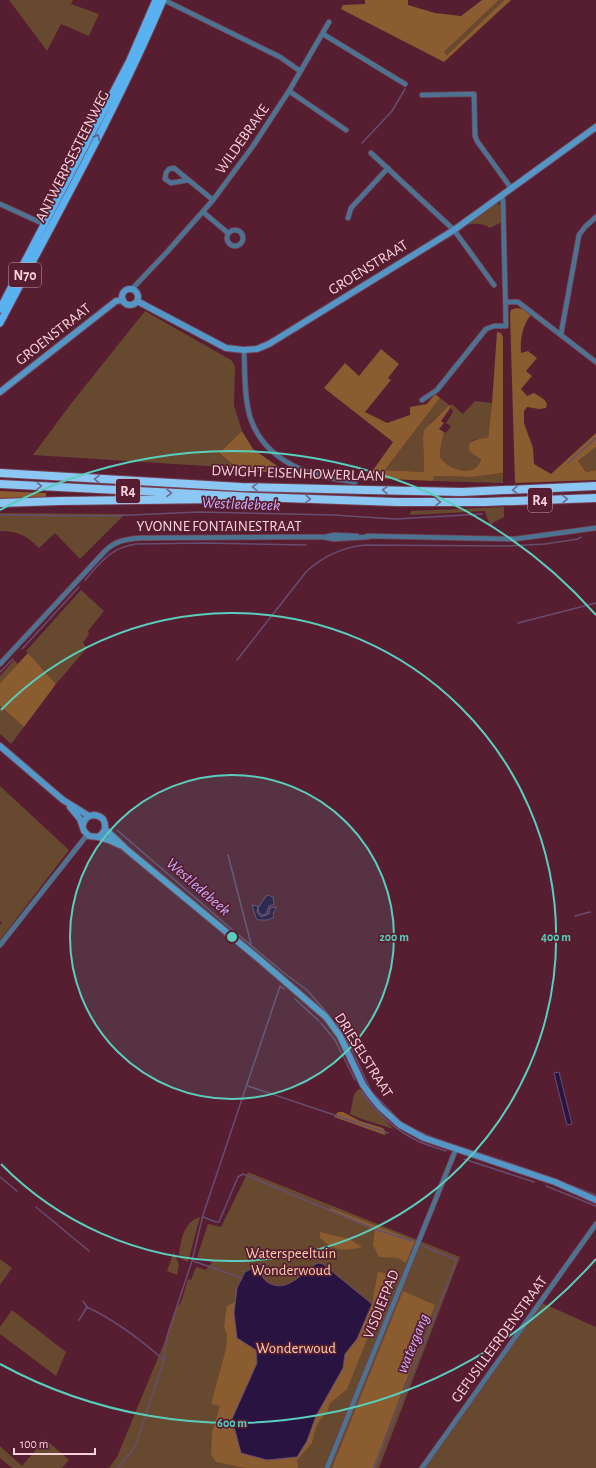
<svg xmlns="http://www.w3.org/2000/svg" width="596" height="1468" viewBox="0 0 596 1468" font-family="'Alegreya Sans',sans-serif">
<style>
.green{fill:#66492f}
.forest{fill:#8a5c30}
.water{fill:#281341;stroke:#674d70}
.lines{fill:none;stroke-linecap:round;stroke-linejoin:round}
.stream{stroke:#674d70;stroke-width:1.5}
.street-casing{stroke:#743e50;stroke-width:6}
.secondary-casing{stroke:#743e50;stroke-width:8}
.primary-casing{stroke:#743e50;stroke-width:9}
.highway-casing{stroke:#743e50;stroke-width:10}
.street{stroke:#4c7492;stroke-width:4.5}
.secondary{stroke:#5496c6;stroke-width:6}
.primary{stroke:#5ab1ef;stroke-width:7}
.highway{stroke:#8cc6f3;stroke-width:8}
.oneway{stroke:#586086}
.oneway2{stroke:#6f6988}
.ring{fill:none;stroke:#5acebc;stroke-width:2}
.labels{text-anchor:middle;stroke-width:3.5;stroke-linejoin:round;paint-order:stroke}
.shield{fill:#571d31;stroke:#c89ca9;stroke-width:1}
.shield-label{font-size:14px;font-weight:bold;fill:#f9d3dc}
.street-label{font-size:15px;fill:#f9d3dc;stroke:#571d31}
.park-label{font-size:15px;fill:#facfaa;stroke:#571d31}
.water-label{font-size:16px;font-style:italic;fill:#cdaefe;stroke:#571d31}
.centre{fill:#5acebc;stroke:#571d31;stroke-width:2}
.ring-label{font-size:12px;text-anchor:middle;font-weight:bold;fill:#5acebc;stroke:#571d31;stroke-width:3.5;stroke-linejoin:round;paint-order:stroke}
</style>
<rect width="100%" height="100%" fill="#571d31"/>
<path class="green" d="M9 0H73L71 4 99 14 89 36 61 24 47 51Z
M499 0H504L447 55 444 52Z
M495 203H498L501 206C500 212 502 219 500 223L490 228C483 223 475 223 466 225Z
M145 311 231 360 235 366 234 405 242 431 219 453 238 468 33 455 70 405Z
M440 398 449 405 431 422 423 439 424 472 385 470Z
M475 401 492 403 488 438 473 440C466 450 474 453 481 459 476 479 448 470 440 457V450L444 432 446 433 451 426 446 423 453 412 450 406 452 404 463 414Z
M596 447V470L586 472 578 461Z
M503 473V483L433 481 434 476 472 477Z
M504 507V517L494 522 490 526C489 520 486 517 485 511L410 515 411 511Z
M0 513H2L125 514 80 559 55 533 39 548C27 536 18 531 0 531Z
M81 590 104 611 88 631 89 634 83 643 87 648 56 684 26 651Z
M14 660 18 664 0 683V676Z
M0 706 24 727 11 744 0 734Z
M0 786 69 850 0 940V925L2 923 0 921Z
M358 1089 362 1090 373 1106 393 1129 359 1118 350 1114 354 1095Z
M248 1172 460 1257 379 1468H109L117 1457 167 1336 177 1307 181 1302 188 1279 191 1280 196 1267 206 1270 212 1262 197 1257 208 1224 221 1227Z
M200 1217 188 1262 182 1259 179 1256C180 1242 184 1221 200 1217Z
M174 1252 179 1265 177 1275 167 1271Z
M0 1259 12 1268 0 1285Z
M542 1303 596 1327V1468H424Z
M12 1310 66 1352 56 1376 0 1334V1327Z
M45 1439 69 1460 62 1468H12L0 1458V1446L22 1466Z"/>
<path class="forest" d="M365 0H408V5L435 13 461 16 482 0H499L444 52 447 55 504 0H511L444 62 341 9 343 5 365 4Z
M516 308 524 309 531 315C522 326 520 340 521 353L528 351 537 358 526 371 532 376 521 389 527 396 534 393C539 396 545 399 547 404L546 408 539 409 527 407 524 411V423L533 448 534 464 551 474 596 433V447L578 461 586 472 596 470V480L515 483 510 314 511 310Z
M497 332 501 333 503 337V473L472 477 434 476 433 481 370 478 371 473 393 442 324 388 345 363 359 376 381 349 399 364 388 378 391 380 365 412 387 423 410 415V407L427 404 435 394 440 398 385 470 424 472 423 439 424 430 449 405 451 407 441 421 444 423 439 429 444 432 440 450V457C448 470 476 479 481 459 478 457 472 454 470 451 464 440 482 438 488 438L492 403Z
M242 431 253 449 283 470 281 473 240 470 219 453Z
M0 491 46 493V499L0 500Z
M28 653 56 684 24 727 0 706V683Z
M338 1112H343L360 1121 383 1128 385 1131V1135L334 1117Z
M330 1208 415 1241 406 1263 398 1258 379 1257 373 1245 375 1230 329 1211Z
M320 1232 349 1239 362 1247C343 1252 335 1251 320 1238Z
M378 1271 386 1274 385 1293 381 1305 347 1389 329 1404 328 1410 318 1423 315 1430 312 1443 297 1460 298 1468H245L216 1462 211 1454 212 1433 220 1406 211 1404 226 1349 227 1336 224 1326 227 1306 235 1302 236 1287 237 1288 234 1313 256 1350 257 1363 232 1419 307 1441 316 1416 343 1368 345 1354 357 1339 372 1304Z
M403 1291 435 1305 373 1468H332Z"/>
<path class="water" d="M268 895 273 897 274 903 273 905 269 906 266 914 262 915 259 913 258 908 266 896Z
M252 905 258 906 257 912 261 917 269 914 270 908 276 907V909L273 913 274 917 268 920H258L256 918Z
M559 1072 572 1124 567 1125 554 1073Z
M318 1263 323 1264 372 1304 357 1339 345 1354 343 1368 316 1416 307 1441 297 1457 267 1460 241 1453 232 1419 257 1363 256 1350 237 1338 234 1313 237 1288 245 1272 261 1264C261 1273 261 1279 269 1283 286 1293 302 1274 314 1265Z"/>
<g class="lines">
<path class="stream" d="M362 143 392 111 405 89
M568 463 596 438
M0 515 108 516 198 512 333 515 396 519 482 514
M85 580C101 562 110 548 136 544L204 543 306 545
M518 623 596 603
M22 649 79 587
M237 660 306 572C323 556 342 547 366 545L508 546 545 544 578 539 581 537
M0 672 13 659
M117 830 228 926 284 973 307 990 327 1013
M228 855 251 944
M575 916 590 912
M295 999 319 1021
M321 1023 335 1040 355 1080
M337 1024 349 1043 371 1091 395 1116
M248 1086 388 1133
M362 1092C376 1112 392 1128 414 1139 424 1145 435 1147 446 1151
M397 1119C425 1138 460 1146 491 1157 526 1168 561 1181 595 1195
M464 1159 534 1182
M0 1177 17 1191
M546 1186 596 1206
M36 1207 89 1251
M203 1217 216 1222H219L238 1177 243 1174 377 1230 412 1241
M193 1261 242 1278
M83 1301 87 1307
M79 1320 87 1307C115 1320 141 1340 164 1360
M118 1468 135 1447 164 1360 167 1336 192 1261 203 1215 280 986 284 989
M374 1468 456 1262V1260L421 1245"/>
<g class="street-casing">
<path id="street" d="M164 0 280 57 300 71
M323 34 405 84
M289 91 346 130
M422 95 474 94 475 136 477 141 511 188
M371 153 454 230 494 285
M188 180 171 183 165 179 166 173 169 169 174 168 213 200
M0 204 46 225
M203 212 228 233
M348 218 351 208 388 168
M227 238a8 8 0 1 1 16 0a8 8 0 1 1-16 0Z
M132 289 167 252 213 200 253 146 289 91 329 22
M506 302H518L596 362
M561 334 579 235 585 227 596 217
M244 350C245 372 244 396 250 417 265 463 312 477 355 482
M422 400 437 390 486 329 494 326H506L503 202 502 195
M367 536 515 539 596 528
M325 537 334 535 357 536
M0 664 105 551C115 541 126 539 140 538L281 537H323L334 539 368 537
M0 945 87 835
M327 1468 456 1149
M422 1468 596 1224"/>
</g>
<g class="secondary-casing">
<path id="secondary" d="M122 297a8 8 0 1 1 16 0a8 8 0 1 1-16 0Z
M137 301 226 348 244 350 257 349 269 344 454 230 596 127
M0 392 116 301 123 300
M0 746 63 800 89 816
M70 807 80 819 84 831 89 836 98 837C105 833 107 826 103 819 95 812 85 815 83 825
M105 829 126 849 259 959 326 1017 340 1036 363 1085 371 1096 380 1107 400 1125 424 1138 555 1182 596 1200
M98 837 109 840 120 845"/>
</g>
<g class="primary-casing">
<path id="primary" d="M0 309 130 60 156 0
M0 323C56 216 116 111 163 0"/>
</g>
<g class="highway-casing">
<path id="highway" d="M0 473 241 487 367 490 462 492 596 486
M0 484 255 497 397 502H484L596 498
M0 503 59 501 218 499"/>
</g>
<use href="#street" class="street"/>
<use href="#secondary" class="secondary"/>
<use href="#primary" class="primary"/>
<use href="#highway" class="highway"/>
</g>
<defs><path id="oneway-chevron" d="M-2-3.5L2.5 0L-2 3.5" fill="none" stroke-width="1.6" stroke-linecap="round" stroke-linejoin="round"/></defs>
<use class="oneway" href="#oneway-chevron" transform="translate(97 137) rotate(-63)"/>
<g class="oneway2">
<use href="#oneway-chevron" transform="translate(97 479) rotate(-177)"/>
<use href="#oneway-chevron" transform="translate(39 486) rotate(3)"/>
<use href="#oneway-chevron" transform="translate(255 487) rotate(-179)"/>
<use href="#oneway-chevron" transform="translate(385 490) rotate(-179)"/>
<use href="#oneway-chevron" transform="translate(515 490) rotate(178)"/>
<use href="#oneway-chevron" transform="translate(169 493) rotate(3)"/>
<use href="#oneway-chevron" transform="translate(308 499) rotate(2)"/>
<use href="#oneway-chevron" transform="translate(565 499) rotate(-2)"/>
<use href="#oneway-chevron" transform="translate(438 502)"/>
</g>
<circle cx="232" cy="937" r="162" fill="#5acebc" fill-opacity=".12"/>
<g class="ring">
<circle cx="232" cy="937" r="162"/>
<path d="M1 710A324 324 0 1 1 1 1164"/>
<path d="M596 1259A486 486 0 0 1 0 1364M0 510A486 486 0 0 1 596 615"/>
</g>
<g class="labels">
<g class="shield">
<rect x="9" y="263" width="32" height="24" rx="3"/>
<rect x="116" y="479" width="24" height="24" rx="3"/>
<rect x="528" y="488" width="24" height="24" rx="3"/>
</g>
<g class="shield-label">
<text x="25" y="280">N70</text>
<text x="128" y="496">R4</text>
<text x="540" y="505">R4</text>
</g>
<g class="street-label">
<text transform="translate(242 139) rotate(-55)" y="5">WILDEBRAKE</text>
<text transform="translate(72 156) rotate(-63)" y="5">ANTWERPSESTEENWEG</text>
<text transform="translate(368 267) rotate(-32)" y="5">GROENSTRAAT</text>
<text transform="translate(53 334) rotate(-38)" y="5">GROENSTRAAT</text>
<text transform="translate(298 473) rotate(2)" y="5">DWIGHT EISENHOWERLAAN</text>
<text x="219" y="531">YVONNE FONTAINESTRAAT</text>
<text transform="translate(364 1055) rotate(58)" y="5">DRIESELSTRAAT</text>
<text transform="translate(381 1304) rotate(-68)" y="5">VISDIEFPAD</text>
<text transform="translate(499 1339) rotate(-54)" y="5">GEFUSILLEERDENSTRAAT</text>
</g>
<g class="park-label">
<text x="291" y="1258">Waterspeeltuin<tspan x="291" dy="17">Wonderwoud</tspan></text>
<text x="296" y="1353">Wonderwoud</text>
</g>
<g class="water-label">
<text transform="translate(241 503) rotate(2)" y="6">Westledebeek</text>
<text transform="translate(199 886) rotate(41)" y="6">Westledebeek</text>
<text transform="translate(412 1343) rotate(-68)" y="6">watergang</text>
</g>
</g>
<circle cx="232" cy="937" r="6" class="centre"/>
<g class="ring-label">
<text x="394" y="941">200 m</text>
<text x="556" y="941">400 m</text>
<text x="232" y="1427">600 m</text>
</g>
<path d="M14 1448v6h81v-6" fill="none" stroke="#f9d3dc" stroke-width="2"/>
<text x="20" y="1448" font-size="12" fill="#f9d3dc" stroke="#571d31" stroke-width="3" paint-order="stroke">100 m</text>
</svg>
